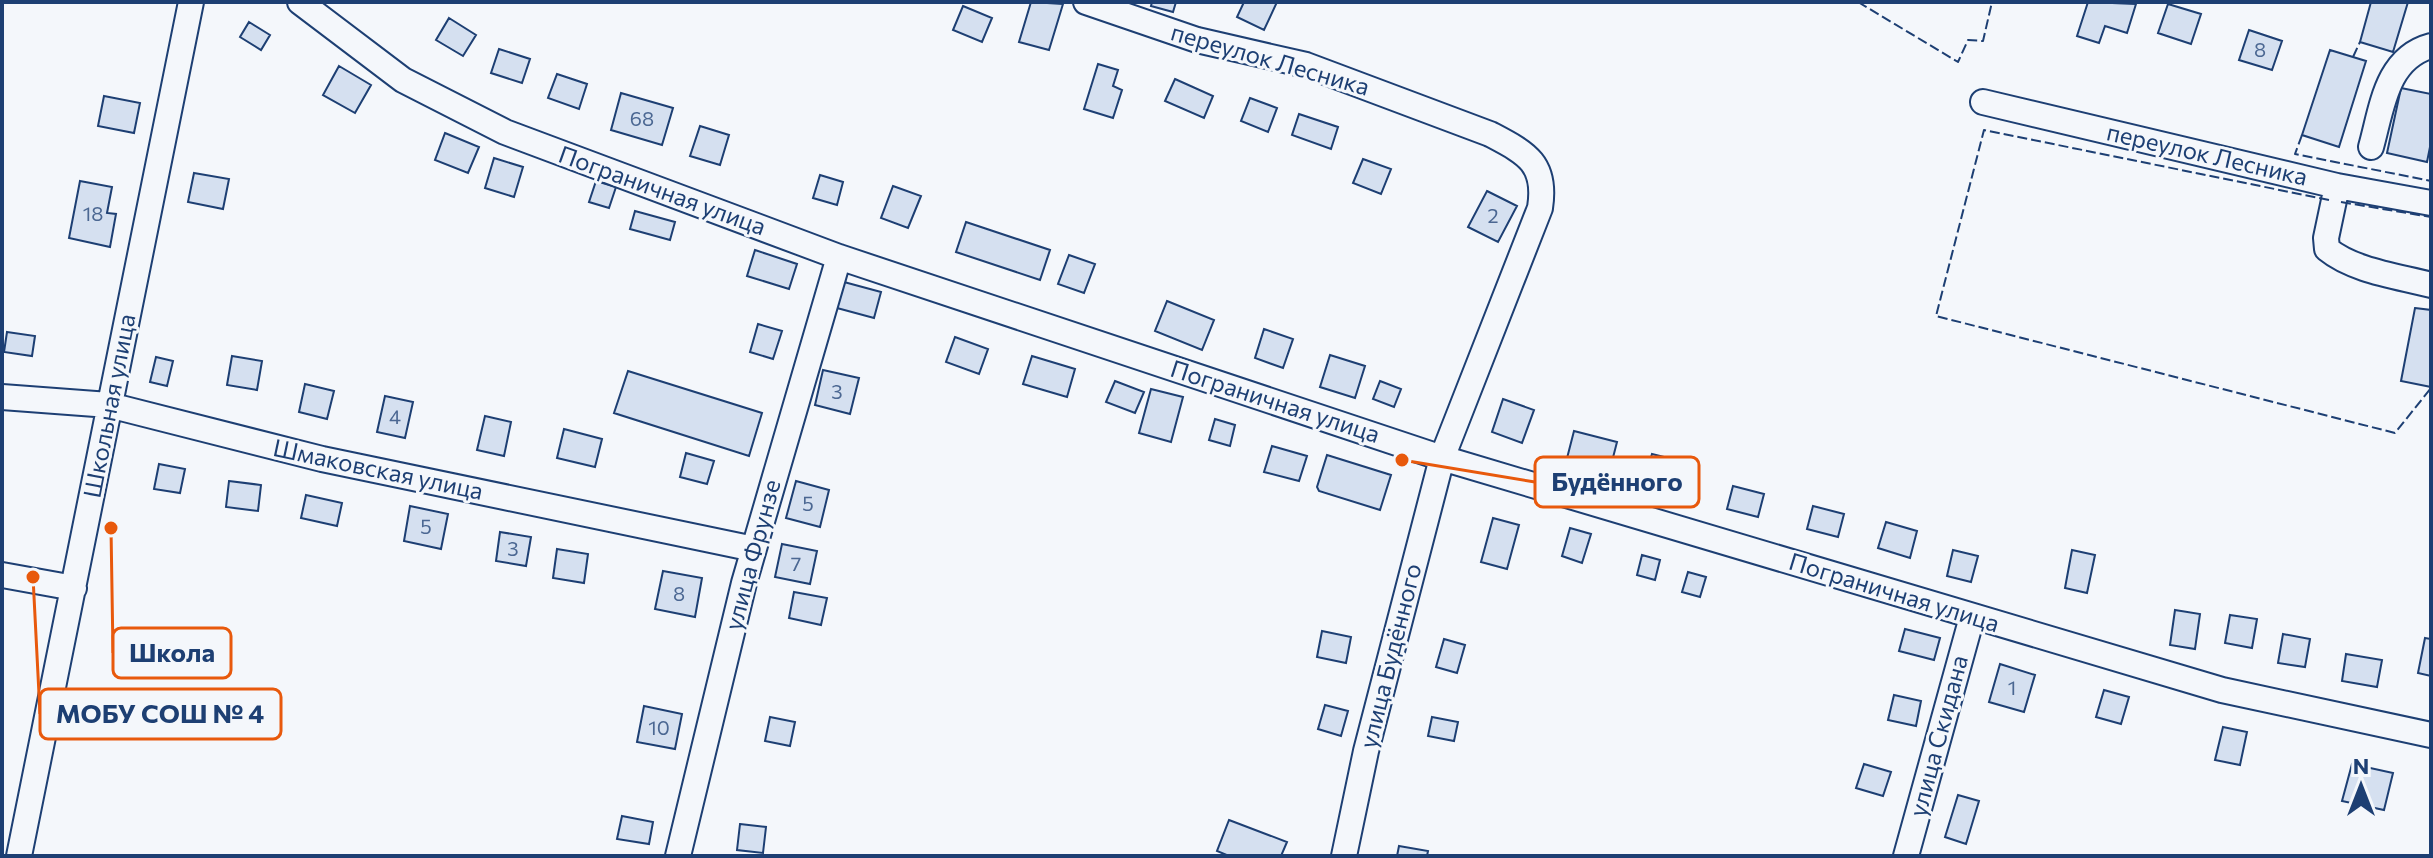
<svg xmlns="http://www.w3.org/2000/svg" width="2433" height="858" viewBox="0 0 2433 858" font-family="Commissioner,sans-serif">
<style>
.building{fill:#d5e0f0;stroke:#1d3f73;stroke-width:2}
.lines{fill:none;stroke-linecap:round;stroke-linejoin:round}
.minor-casing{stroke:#1d3f73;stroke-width:28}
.minor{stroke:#f4f7fb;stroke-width:24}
.fence{stroke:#1d3f73;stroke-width:2;stroke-dasharray:10 4;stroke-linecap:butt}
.labels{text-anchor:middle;stroke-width:6;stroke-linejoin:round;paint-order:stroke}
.number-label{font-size:20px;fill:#4b6792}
.street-label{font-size:24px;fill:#1d3f73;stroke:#f4f7fb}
.leader{fill:none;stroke:#e8590c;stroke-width:3}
.callout-dot{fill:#e8590c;stroke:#f4f7fb;stroke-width:3}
.callout{fill:#f4f7fb;stroke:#e8590c;stroke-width:3}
.callout-label{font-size:26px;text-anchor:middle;font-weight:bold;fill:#1d3f73}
</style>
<rect width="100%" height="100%" fill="#f4f7fb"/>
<path class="building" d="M1031 2 1063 4 1049 50 1019 42Z
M1152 2H1176L1173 12 1151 6Z
M1244 2H1277L1264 30 1237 17Z
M2088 2 2136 4 2127 33 2105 26 2099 43 2077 36Z
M2371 2H2408L2393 52 2360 42Z
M2168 4 2201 14 2191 44 2158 33Z
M963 6 992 18 982 42 953 30Z
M449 18 476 35 463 56 436 40Z
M249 22 270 35 261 50 240 37Z
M2249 30 2282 41 2272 70 2239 60Z
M499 49 530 59 522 83 491 73Z
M2330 50 2366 61 2339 147 2302 135Z
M1098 64 1118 70 1113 86 1122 90 1113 118 1084 109Z
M339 66 371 85 355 113 323 95Z
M557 74 587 84 579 109 548 98Z
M1175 79 1213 96 1204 118 1165 101Z
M2401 88 2431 94V142L2427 162 2387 153Z
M621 93 673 108 662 145 611 130Z
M104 96 140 103 134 133 98 126Z
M1250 98 1277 108 1268 132 1241 121Z
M1299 114 1338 127 1331 149 1292 135Z
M700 126 729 135 720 165 690 156Z
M445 133 479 147 468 173 435 160Z
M494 158 523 167 514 197 485 188Z
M1363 159 1391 169 1381 194 1353 183Z
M194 173 229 179 223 209 188 202Z
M820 175 843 182 837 205 813 198Z
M80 181 112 187 107 213 116 214 110 247 69 238Z
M596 181 616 187 609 208 589 202Z
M893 186 921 196 908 228 881 218Z
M1487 191 1517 206 1498 242 1468 227Z
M635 211 675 222 670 240 630 229Z
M966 222 1050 250 1040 280 956 252Z
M755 250 797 264 789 289 747 276Z
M1069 255 1095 264 1084 293 1058 284Z
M844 282 881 292 874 318 837 308Z
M1167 301 1214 320 1202 350 1155 331Z
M2415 308 2431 310V387L2401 381Z
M758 324 782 331 773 359 750 352Z
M1264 329 1293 339 1283 368 1255 358Z
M7 332 35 336 32 356 4 352Z
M955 337 988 349 979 374 946 362Z
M1330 355 1365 366 1355 398 1320 387Z
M232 356 262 361 257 390 227 385Z
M1032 356 1075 369 1067 397 1023 384Z
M156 357 173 361 167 386 150 382Z
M823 370 859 378 850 414 815 405Z
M628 371 762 413 749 456 614 413Z
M1115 381 1144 392 1135 413 1106 402Z
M1380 381 1401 389 1394 407 1373 399Z
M305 384 334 391 327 419 299 412Z
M1151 389 1183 397 1171 442 1139 433Z
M385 396 413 402 405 438 377 432Z
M1503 399 1534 410 1522 443 1492 432Z
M485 416 511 422 504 456 477 450Z
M1215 419 1235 425 1230 446 1209 440Z
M564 429 602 439 595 467 557 458Z
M1574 431 1617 442 1608 477 1565 466Z
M1272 446 1307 456 1299 481 1264 472Z
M686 453 714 461 707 484 680 477Z
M1652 454 1684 462 1676 492 1643 484Z
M1327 455 1391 475 1380 510 1319 491 1317 487Z
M159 464 185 469 180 493 154 489Z
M229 481 261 485 258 511 226 507Z
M796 481 829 490 820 527 786 518Z
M1733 486 1764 494 1758 517 1727 509Z
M306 495 342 503 337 526 301 518Z
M410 506 448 514 441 549 404 541Z
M1813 506 1844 514 1838 537 1807 529Z
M1493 518 1519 525 1507 569 1481 562Z
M1886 522 1917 531 1910 558 1878 548Z
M1570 528 1591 534 1582 563 1562 556Z
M500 532 531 537 526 566 496 561Z
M782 544 817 551 810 584 775 577Z
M557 549 588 554 584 583 553 578Z
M1953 550 1978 556 1971 582 1947 576Z
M2072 550 2095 555 2087 593 2065 588Z
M1642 555 1660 560 1655 580 1637 575Z
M663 571 702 578 695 617 655 609Z
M1688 572 1706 577 1700 597 1682 592Z
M794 592 827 598 821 625 789 618Z
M2175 610 2200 614 2195 649 2170 645Z
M2230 615 2257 619 2252 648 2225 643Z
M1905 629 1940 638 1934 660 1899 651Z
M1322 631 1351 637 1346 663 1317 657Z
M2283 634 2310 639 2305 667 2278 663Z
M2425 638 2431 639V676L2418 673Z
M1444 639 1465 645 1457 673 1436 667Z
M2346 654 2382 660 2377 687 2342 681Z
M2000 664 2035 675 2024 712 1989 702Z
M2104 690 2129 697 2121 724 2096 717Z
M1894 695 1921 701 1916 726 1888 720Z
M1325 705 1348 711 1341 736 1318 729Z
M644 706 682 714 675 749 637 742Z
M770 717 795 722 790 746 765 741Z
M1432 717 1458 722 1454 741 1428 736Z
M2223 727 2247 732 2240 765 2215 760Z
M1864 764 1891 772 1883 796 1856 788Z
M2352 764 2393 773 2384 810 2342 801Z
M1958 795 1979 801 1966 844 1945 837Z
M622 816 653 822 649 844 617 839Z
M1229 820 1287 842 1281 856H1229L1217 851Z
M740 824 766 827 763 853 737 850Z
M1399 846 1428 851 1427 856H1397Z"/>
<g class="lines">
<g class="minor-casing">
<path id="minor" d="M300 2 403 80 505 132 839 257 1442 458 2222 690 2431 735
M1086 2 1197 40 1306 65 1490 134C1526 153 1547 163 1540 208L1442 458 1366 751 1344 856
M1983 102 2337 186 2431 203
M2371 147C2382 108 2386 58 2431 46
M2337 186 2326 238 2327 249C2354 271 2397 276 2431 285
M2 397 109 405 322 459 754 549
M2 575 74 588
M19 856 191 2
M678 856 744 583 839 257
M1906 856 1972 617"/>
</g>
<use href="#minor" class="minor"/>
<path class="fence" d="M1858 2 1958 62 1968 40 1983 41 1992 2
M2353 57 2360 42
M2302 135 2295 154 2431 181
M2329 200 1984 130 1936 316 2395 433 2431 388
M2341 202 2431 217"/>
</g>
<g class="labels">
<g class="number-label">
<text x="2260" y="57">8</text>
<text x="642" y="126">68</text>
<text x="93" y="221">18</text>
<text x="1493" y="223">2</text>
<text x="837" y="399">3</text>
<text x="395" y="424">4</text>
<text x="808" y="511">5</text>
<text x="426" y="534">5</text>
<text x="513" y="556">3</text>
<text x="796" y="571">7</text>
<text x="679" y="601">8</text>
<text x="2012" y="695">1</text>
<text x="659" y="735">10</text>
</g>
<g class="street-label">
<text transform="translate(1270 60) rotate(16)" y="8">переулок Лесника</text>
<text transform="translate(2207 155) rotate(13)" y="8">переулок Лесника</text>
<text transform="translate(662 191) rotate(20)" y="8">Пограничная улица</text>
<text transform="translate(1275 402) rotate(18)" y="8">Пограничная улица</text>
<text transform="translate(110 406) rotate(-79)" y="8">Школьная улица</text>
<text transform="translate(378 470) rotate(12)" y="8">Шмаковская улица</text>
<text transform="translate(753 555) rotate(-75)" y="8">улица Фрунзе</text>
<text transform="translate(1894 593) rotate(17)" y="8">Пограничная улица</text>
<text transform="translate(1391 656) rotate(-76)" y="8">улица Будённого</text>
<text transform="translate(1939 736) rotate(-75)" y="8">улица Скидана</text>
</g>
</g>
<path class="leader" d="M1402 460L1535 482M111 528L113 653M33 577L40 714"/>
<g class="callout-dot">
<circle cx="1402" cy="460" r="8"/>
<circle cx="111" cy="528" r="8"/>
<circle cx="33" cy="577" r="8"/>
</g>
<g class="callout">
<rect x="1535" y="457" width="164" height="50" rx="8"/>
<rect x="113" y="628" width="118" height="50" rx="8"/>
<rect x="40" y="689" width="241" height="50" rx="8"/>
</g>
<g class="callout-label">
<text x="1617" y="491">Будённого</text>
<text x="172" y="662">Школа</text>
<text x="160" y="723">МОБУ СОШ № 4</text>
</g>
<rect width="2433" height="858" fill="none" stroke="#1d3f73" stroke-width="8"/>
<g transform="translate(2361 786)" stroke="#f4f7fb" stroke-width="6" paint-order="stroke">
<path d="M0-6L14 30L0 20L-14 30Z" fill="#1d3f73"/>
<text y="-12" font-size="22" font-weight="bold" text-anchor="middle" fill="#1d3f73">N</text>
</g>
</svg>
